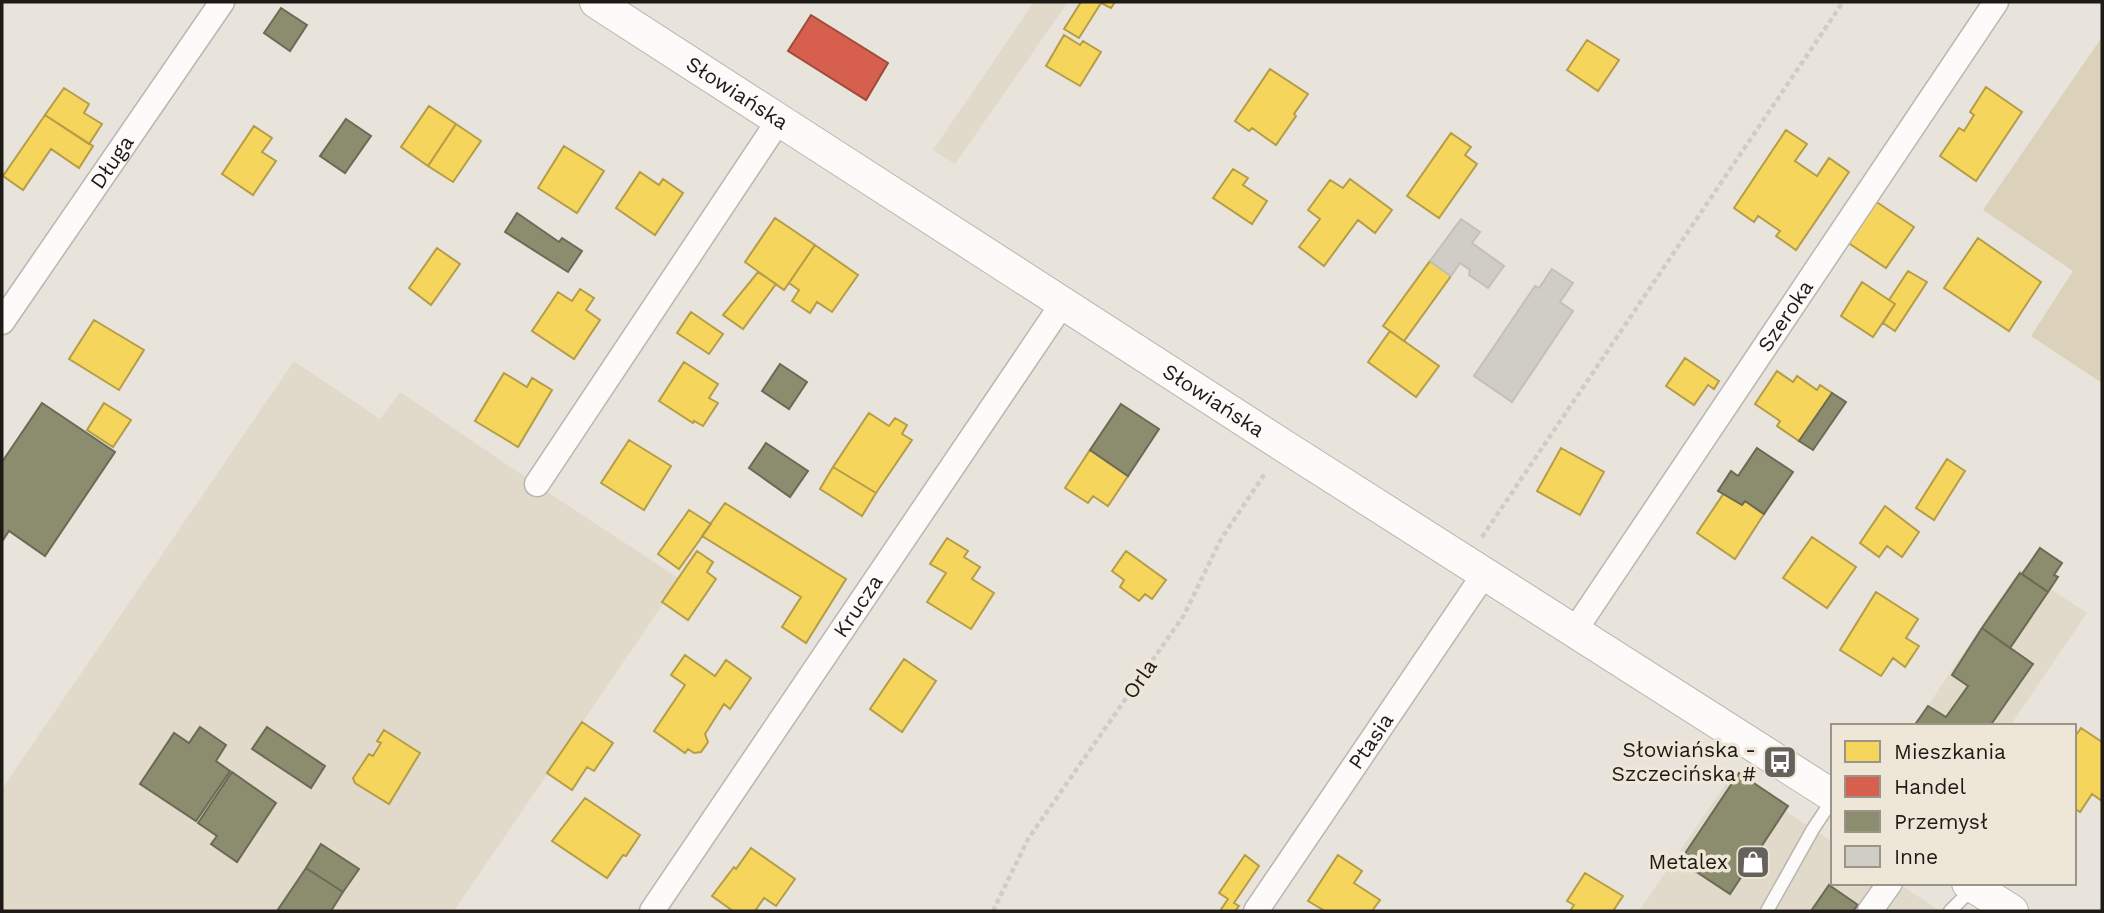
<svg xmlns="http://www.w3.org/2000/svg" width="2104" height="913" viewBox="0 0 2104 913" font-family="'Work Sans',sans-serif">
<style>
.built{fill:#e1daca}
.green{fill:#dcd1ba}
.homes{fill:#f6d55c;stroke:#b59d47;stroke-width:2}
.shops{fill:#d6604d;stroke:#9f4b3c;stroke-width:2}
.industry{fill:#8c8c6e;stroke:#6b6a54;stroke-width:2}
.building{fill:#d0cdc6;stroke:#c3bfb9;stroke-width:2}
.lines{fill:none;stroke-linecap:round;stroke-linejoin:round}
.service-casing{stroke:#b9b5af;stroke-width:15}
.minor-casing{stroke:#b9b5af;stroke-width:27}
.tertiary-casing{stroke:#b9b5af;stroke-width:34}
.path{stroke:#cecdcb;stroke-width:4.5;stroke-dasharray:5 3.5;stroke-linecap:butt}
.service{stroke:#fcfbfa;stroke-width:12}
.minor{stroke:#fcfbfa;stroke-width:24}
.tertiary{stroke:#fcfbfa;stroke-width:32}
.labels{text-anchor:middle;stroke-width:7;stroke-linejoin:round;paint-order:stroke}
.street-label{font-size:21px;fill:#1e1b16;stroke:#eee6d6}
.poi-label{font-size:21px;fill:#1e1b16;stroke:#eee6d6;text-anchor:end}
</style>
<rect width="100%" height="100%" fill="#e8e4dc"/>
<path class="built" d="M1034 2H1068L955 164 933 150Z
M294 361 380 419 400 392 555 497 680 579 454 911H2V789Z
M2020 569 2087 613 2010 726H1914Z
M1731 776 1833 842V883H1878L1858 911H1639Z
M1904 887 1940 911H1887Z"/>
<path class="green" d="M2102 37V383L2031 336 2073 271 1983 210Z"/>
<path class="homes" d="M1081 2H1115L1111 8 1101 3 1079 38 1064 29Z
M1064 35 1080 45 1083 41 1101 52 1080 86 1046 66Z
M1587 40 1619 60 1598 91 1567 70Z
M1270 69 1308 94 1294 114 1296 116 1276 145 1252 128 1249 131 1235 121Z
M1986 87 2022 112 1976 181 1940 156 1959 128 1964 131 1974 115 1970 112Z
M64 88 89 104 84 113 102 124 89 144 45 115Z
M429 106 456 124 428 166 401 147Z
M45 115 93 146 79 168 51 149 23 190 3 176Z
M456 124 481 141 453 182 428 166Z
M254 126 272 138 262 152 276 161 253 195 222 174Z
M1786 130 1807 144 1795 161 1817 176 1829 158 1849 172 1796 250 1776 236 1780 231 1758 216 1754 222 1734 208Z
M1451 133 1471 147 1465 155 1477 164 1439 218 1407 196Z
M564 146 604 171 577 213 538 188Z
M1233 169 1248 178 1243 185 1267 201 1252 224 1213 198Z
M640 172 659 185 663 179 683 193 655 235 616 208Z
M1350 179 1392 210 1375 233 1358 220 1324 266 1299 247 1320 219 1308 210 1330 180 1343 188Z
M1875 201 1914 227 1886 268 1847 242Z
M775 218 815 245 784 290 745 262Z
M1978 238 2041 282 2009 331 1944 288Z
M815 245 858 275 832 312 817 302 810 313 792 301 799 290 789 283Z
M437 248 460 264 431 305 409 288Z
M1430 261 1451 276 1404 341 1383 326Z
M1908 271 1927 282 1895 331 1883 323 1895 304 1889 300Z
M758 272 776 284 743 329 723 315Z
M1862 282 1895 304 1873 337 1841 316Z
M580 289 594 298 586 310 600 320 574 359 532 331 558 292 572 301Z
M691 312 723 334 709 354 677 333Z
M94 320 144 350 119 390 69 359Z
M1390 331 1439 366 1416 397 1368 362Z
M1685 358 1719 381 1714 389 1708 385 1694 405 1666 386Z
M684 362 718 384 709 398 718 403 703 426 694 421 693 423 659 401Z
M1777 371 1793 382 1797 376 1817 390 1820 385 1832 393 1799 441 1777 426 1780 421 1755 404Z
M504 373 527 387 532 378 552 390 518 447 475 421Z
M104 403 131 420 113 447 87 430Z
M869 413 889 426 895 418 907 425 902 434 912 440 876 493 833 467Z
M629 440 671 466 644 510 601 483Z
M1561 448 1604 472 1580 515 1537 491Z
M1090 450 1128 476 1108 506 1093 496 1088 503 1065 488Z
M1947 459 1965 471 1934 520 1916 508Z
M833 467 876 493 862 516 820 489Z
M1724 493 1742 505 1745 501 1764 514 1735 559 1697 533Z
M725 503 846 579 806 643 782 627 801 597 702 536Z
M1885 506 1919 532 1902 557 1887 546 1879 557 1860 543Z
M689 510 711 524 679 569 658 554Z
M1812 537 1856 567 1827 608 1783 578Z
M947 538 968 551 964 557 980 567 972 579 994 593 971 629 927 602 946 573 930 564Z
M697 551 713 562 707 572 716 579 688 620 662 602Z
M1126 551 1166 580 1152 599 1145 594 1139 601 1120 587 1124 580 1112 571Z
M1876 592 1918 619 1906 638 1919 646 1905 667 1893 658 1881 676 1840 650Z
M685 655 715 676 726 660 751 678 730 709 724 704 705 734 708 742 701 752 694 753 688 749 685 753 654 731 685 685 671 675Z
M904 659 936 681 902 732 870 709Z
M582 722 613 743 594 771 587 767 572 790 547 773Z
M2081 728 2102 742V801L2092 794 2080 812 2074 808V738Z
M384 730 420 753 389 804 355 783 353 778 369 754 373 756 381 743 377 741Z
M585 798 640 835 626 856 623 855 607 878 552 841Z
M751 848 795 879 776 906 764 898 755 911H733L712 896 734 867 736 869Z
M1245 855 1259 866 1234 903 1239 906 1235 911H1220L1228 899 1219 893Z
M1338 855 1362 871 1354 883 1380 900 1372 911H1325L1308 901Z
M1585 873 1623 896 1613 911H1570L1574 905 1567 901Z"/>
<path class="shops" d="M811 15 888 63 866 100 788 51Z"/>
<path class="industry" d="M281 8 307 25 290 51 264 33Z
M346 119 371 136 345 173 320 156Z
M517 213 559 242 562 238 582 251 568 272 505 232Z
M780 364 807 382 789 409 762 391Z
M1832 393 1846 402 1813 450 1799 441Z
M42 403 115 452 45 556 9 531 3 540 2 539V462Z
M1121 404 1159 429 1128 476 1090 450Z
M766 443 808 471 790 497 749 468Z
M1757 448 1793 472 1764 514 1745 501 1742 505 1718 491 1731 471 1738 476Z
M2040 548 2062 563 2054 575 2058 577 2048 592 2022 574Z
M2020 573 2048 592 2010 648 1982 628Z
M1982 628 2033 664 1990 726H1914L1928 706 1946 717 1968 686 1952 675Z
M200 727 226 745 216 761 230 771 196 821 140 784 174 733 189 743Z
M267 727 325 766 311 788 252 749Z
M232 772 276 803 237 862 211 844 217 836 198 823Z
M1739 773 1788 806 1730 894 1680 861Z
M321 844 359 869 343 892 306 868Z
M306 868 343 892 331 911H277Z
M1829 885 1858 905 1853 911H1811Z"/>
<path class="building" d="M1461 219 1480 232 1472 243 1504 266 1488 288 1469 275 1470 270 1460 263 1451 276 1430 261Z
M1552 269 1573 283 1560 302 1573 311 1512 402 1474 376 1535 286 1539 288Z"/>
<g class="lines">
<g class="service-casing">
<path id="service" d="M1767 911 1813 829 1833 799
M1950 911 1974 887"/>
</g>
<g class="minor-casing">
<g id="minor">
<path id="s1" d="M2 322 222 2"/>
<path d="M537 484 779 120"/>
<path id="s2" d="M1575 630 1996 2"/>
<path id="s3" d="M652 911 1063 303"/>
<path id="s4" d="M1256 911 1485 573"/>
<path d="M1870 911 1890 883"/>
</g>
</g>
<g class="tertiary-casing">
<g id="tertiary">
<path id="s5" d="M596 2 1284 446 1833 796"/>
<path d="M1968 883 2012 911"/>
</g>
</g>
<path class="path" d="M1482 537 1843 2
M993 911 1028 839 1184 615 1221 539 1266 472"/>
<use href="#service" class="service"/>
<use href="#minor" class="minor"/>
<use href="#tertiary" class="tertiary"/>
</g>
<defs>
<g id="bus-square" transform="scale(1.75)"><rect x="-9" y="-9" width="18" height="18" rx="4" fill="#65615b" stroke="#eee6d6"/><path d="M-5-6H5V4H4V6H2V4H-2V6H-4V4H-5ZM-3.5-4V0h7V-4ZM-3.5 1.2v1.5H-2V1.2ZM2 1.2v1.5H3.5V1.2Z" fill="#fff"/></g>
<g id="shop-square" transform="scale(1.75)"><rect x="-9" y="-9" width="18" height="18" rx="4" fill="#65615b" stroke="#eee6d6"/><path d="M-5-2.5h2.3a2.7 3.5 0 0 1 5.4 0H5L5.5 6h-11ZM-1.5-2.5h3a1.5 2.3 0 0 0-3 0Z" fill="#fff"/></g>
</defs>
<g fill-rule="evenodd">
<use href="#bus-square" x="1780" y="762"/>
<use href="#shop-square" x="1753" y="862"/>
</g>
<g class="labels">
<g class="street-label">
<text dy="7" stroke="none"><textPath href="#s5" startOffset="168">Słowiańska</textPath></text>
<text dy="7" stroke="none"><textPath href="#s1" startOffset="194">Długa</textPath></text>
<text dy="7" stroke="none"><textPath href="#s2" startOffset="378">Szeroka</textPath></text>
<text dy="7" stroke="none"><textPath href="#s5" startOffset="735">Słowiańska</textPath></text>
<text dy="7" stroke="none"><textPath href="#s3" startOffset="368">Krucza</textPath></text>
<text transform="translate(1140 679) rotate(-55)" y="7">Orla</text>
<text dy="7" stroke="none"><textPath href="#s4" startOffset="205">Ptasia</textPath></text>
</g>
<g class="poi-label">
<text x="1756" y="757">Słowiańska -<tspan x="1756" dy="24">Szczecińska #</tspan></text>
<text x="1728" y="869">Metalex</text>
</g>
</g>
<rect width="2104" height="913" fill="none" stroke="#1e1b16" stroke-width="7"/>
<rect x="1831" y="724" width="245" height="161" fill="#eee6d6" stroke="#9b9589" stroke-width="2"/>
<rect x="1845" y="741" width="35" height="21" fill="#f6d55c" stroke="#9b9589" stroke-width="2"/>
<text x="1894" y="759" font-size="21" fill="#1e1b16">Mieszkania</text>
<rect x="1845" y="776" width="35" height="21" fill="#d6604d" stroke="#9b9589" stroke-width="2"/>
<text x="1894" y="794" font-size="21" fill="#1e1b16">Handel</text>
<rect x="1845" y="811" width="35" height="21" fill="#8c8c6e" stroke="#9b9589" stroke-width="2"/>
<text x="1894" y="829" font-size="21" fill="#1e1b16">Przemysł</text>
<rect x="1845" y="846" width="35" height="21" fill="#d0cdc6" stroke="#9b9589" stroke-width="2"/>
<text x="1894" y="864" font-size="21" fill="#1e1b16">Inne</text>
</svg>
